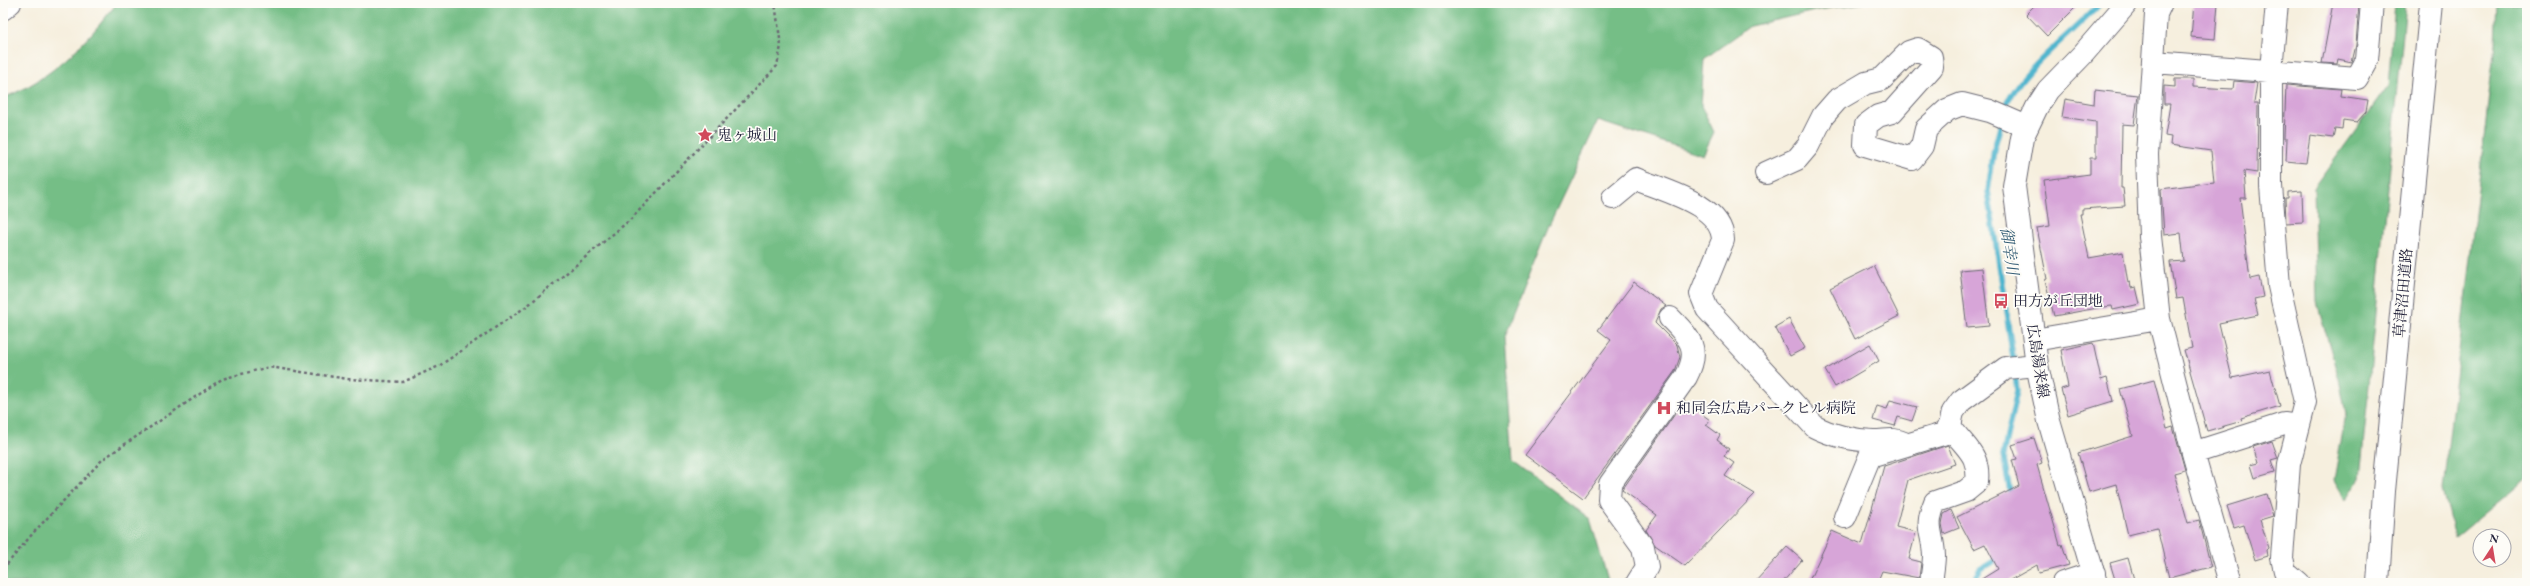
<svg xmlns="http://www.w3.org/2000/svg" width="2530" height="586" viewBox="0 0 2530 586" font-family="'EB Garamond','Noto Serif JP',serif">
<style>
.forest{fill:#74be86;stroke:#4b7060}
.lines{fill:none;stroke-linecap:round;stroke-linejoin:round}
.stream{stroke:#4fb5ce;stroke-width:5.5}
.building{fill:#d7a5d8}
.minor-casing{stroke:#6c6a74;stroke-width:24}
.major-casing{stroke:#6c6a74;stroke-width:24}
.path{stroke:#6c6a74;stroke-width:2.5;stroke-dasharray:3 3;stroke-linecap:butt}
.minor{stroke:#fff;stroke-width:22}
.major{stroke:#fff;stroke-width:22}
.labels{text-anchor:middle;stroke-width:3.5;stroke-linejoin:round;paint-order:stroke}
.poi-label{font-size:15px;fill:#22223b;stroke:#fdfcf7;text-anchor:start}
.street-label{font-size:15px;fill:#22223b;stroke:#fdfcf7}
.water-label{font-size:16px;font-style:italic;fill:#345d76;stroke:#fdfcf7}
</style>
<rect width="100%" height="100%" fill="#fdfcf7"/>
<filter id="ink" filterUnits="userSpaceOnUse"><feTurbulence type="fractalNoise" baseFrequency=".025" numOctaves="2"/><feDisplacementMap in="SourceGraphic" scale="8" xChannelSelector="R" yChannelSelector="G"/><feConvolveMatrix kernelMatrix="1 2 1 2 8 2 1 2 1" color-interpolation-filters="sRGB"/></filter>
<filter id="wash" filterUnits="userSpaceOnUse"><feTurbulence type="fractalNoise" baseFrequency=".012" numOctaves="4" result="noise"/><feDisplacementMap in="SourceGraphic" scale="16" xChannelSelector="R" yChannelSelector="G"/><feGaussianBlur stdDeviation="0.9" result="paint"/><feColorMatrix in="noise" values="0 0 0 0 0 0 0 0 0 0 0 0 0 0 0 0 0 1.4 0 .05"/><feComposite in="paint" operator="in"/></filter>
<g filter="url(#wash)">
<rect width="100%" height="100%" fill="#f6efde"/>
<path class="forest" d="M117 3H1864L1819 10 1750 26 1704 59 1701 106 1714 132 1703 155 1598 121 1549 225 1504 337 1513 461 1590 519 1608 580 1598 583H3V98C51 80 86 43 117 3Z
M2395 3H2406L2360 478 2346 500 2334 480 2346 414 2339 379 2317 302 2314 188 2388 86Z
M2497 3H2527V478L2455 538 2443 489 2495 43Z"/>
<g class="lines">
<path class="stream" d="M2004 112C2015 74 2071 35 2097 6
M2002 120 1994 149 1988 191 2014 364
M2011 497 2003 455 2017 391 2015 372
M1972 583 1981 569 2000 557"/>
</g>
<g id="blocks">
<path class="building" d="M2037 3H2080L2047 36 2026 14Z
M2194 3H2218L2215 39 2191 37Z
M2333 3H2359L2356 45 2352 62 2338 59 2337 64 2322 63Z
M2175 79H2193V87L2233 89 2234 81 2257 83 2254 103H2258L2257 173 2244 171 2246 198H2240L2250 279 2259 277 2263 297 2254 299 2258 315 2219 323 2232 378 2270 370 2280 406 2241 418 2242 421 2207 431 2184 350 2192 348 2183 298 2176 299 2170 262 2184 261 2181 233 2164 235 2161 189 2214 182 2211 151 2170 145 2171 137 2165 136 2170 104H2164V86L2175 87Z
M2286 85 2341 89 2340 96 2368 100 2366 112 2357 122 2343 120 2342 129 2335 128 2333 138 2310 135 2306 163 2286 161 2287 139H2284Z
M2095 90 2138 95 2134 125 2122 124 2121 188H2123L2125 206 2082 209V214H2080L2089 258 2123 252 2128 283 2130 282 2131 288 2136 287 2140 304 2113 310 2112 306 2103 307 2054 316 2045 280 2047 279 2037 228 2050 226 2044 180 2090 174V158H2096V122L2062 117 2065 99 2094 104Z
M2302 191 2303 222 2286 223 2285 198H2288V192Z
M1874 266 1899 316 1855 339 1830 288Z
M1982 268 1989 326 1967 328 1960 270Z
M1634 282 1666 306 1661 309 1655 323 1677 345 1680 357 1675 371 1583 498 1525 455 1611 340 1598 330Z
M1789 319 1805 348 1790 356 1775 327Z
M2093 343 2101 380 2107 378 2113 401 2068 415 2061 389 2068 387 2061 350Z
M1870 344 1879 361 1835 387 1825 370Z
M2154 380 2167 429 2173 427 2185 470 2174 473 2188 523 2199 520 2211 567 2169 578 2157 528 2128 535 2116 484 2089 492 2078 453 2133 436 2120 389Z
M1890 400 1917 407 1912 421 1898 417 1895 426 1873 420 1877 406 1887 409Z
M1684 401 1710 420 1706 425 1720 435 1717 440 1729 449 1724 456 1734 463 1725 476 1755 494 1685 566 1655 545 1646 530 1657 515 1622 490Z
M2034 438 2042 463 2037 465 2060 545 2062 544 2069 565 2039 573 2037 565 2005 583H1975L1998 569 1985 544 1974 549 1957 517 2019 486 2012 460 2017 459 2012 445Z
M2272 441 2278 458 2271 460 2275 472 2254 478 2250 465 2258 463 2253 447Z
M1948 445 1955 464 1908 480 1896 527 1916 532 1909 559 1921 562 1919 578 1882 571 1877 583H1808L1832 531 1862 544 1884 466Z
M2266 494 2273 516 2260 520 2269 548 2267 550 2268 556 2255 560 2244 525 2234 528 2227 506Z
M1951 510 1959 528 1944 534 1942 524 1944 514Z
M1787 547 1802 560 1782 583H1754Z
M2128 558 2135 583H2116L2110 563Z"/>
</g>
</g>
<g filter="url(#ink)">
<use href="#blocks" fill-opacity="0" stroke="#6c6a74" stroke-width="1"/>
<g class="lines">
<g class="minor-casing">
<path id="minor" d="M2161 3 2156 14 2147 155 2150 236 2159 319 2193 453 2230 583
M2277 3 2271 70V186L2279 286 2305 402 2289 464 2282 558 2285 571 2299 583
M3 9 10 3
M2154 62 2357 78 2367 60 2372 3
M1766 173 1797 159 1808 146 1823 116 1837 100 1866 83 1882 79 1909 52 1918 49 1931 57 1932 67 1892 112 1878 116 1866 125 1865 145 1912 159 1922 146 1926 129 1947 110 1962 104 1990 111 2027 127
M1613 198 1636 179C1664 191 1722 204 1723 240L1701 294 1707 309 1815 427C1833 436 1853 440 1873 441 1888 441 1892 437 1906 444
M2034 340 2159 319
M2193 453 2284 424 2298 426
M1845 517 1870 456 1943 434 1950 426 1953 412 1961 401 2006 368 2037 365
M1637 583 1647 567 1643 547 1609 500 1610 484 1686 377C1701 349 1690 338 1670 318
M1931 583C1932 574 1934 564 1934 555 1933 532 1924 528 1935 502L1966 491 1977 482C1980 453 1965 449 1950 426
M2063 583 2094 573
M2378 583 2384 491 2431 3"/>
</g>
<g class="major-casing">
<path id="major" d="M2096 583 2049 421 2037 365 2014 186 2022 138 2037 107 2048 90 2083 54 2127 3"/>
</g>
<path class="path" d="M3 569 34 532 103 459 222 379 269 367 348 379 403 382 439 366 527 306 631 219 777 66 781 46 775 3"/>
<use href="#minor" class="minor"/>
<use href="#major" class="major"/>
</g>
</g>
<defs>
<g id="sight-bare" transform="scale(1.2)"><path d="M0-6L1.8-2.2L6-1.7L2.9 1.2L3.7 5.4L0 3.3L-3.7 5.4L-2.9 1.2L-6-1.7L-1.8-2.2Z" fill="#d1495b" stroke="#fdfcf7" stroke-width="2.5" paint-order="stroke"/></g>
<g id="bus-bare" transform="scale(1.2)"><path d="M-5-6H5V4H4V6H2V4H-2V6H-4V4H-5ZM-3.5-4V0h7V-4ZM-3.5 1.2v1.5H-2V1.2ZM2 1.2v1.5H3.5V1.2Z" fill="#d1495b" stroke="#fdfcf7" stroke-width="2.5" paint-order="stroke"/></g>
<g id="hospital-bare" transform="scale(1.2)"><path d="M-5-5h3v3.5h4V-5h3V5h-3V1.5h-4V5h-3Z" fill="#d1495b" stroke="#fdfcf7" stroke-width="2.5" paint-order="stroke"/></g>
</defs>
<g fill-rule="evenodd">
<use href="#sight-bare" x="705" y="135"/>
<use href="#bus-bare" x="2001" y="301"/>
<use href="#hospital-bare" x="1664" y="408"/>
</g>
<g class="labels">
<g class="poi-label">
<text x="717" y="140">鬼ヶ城山</text>
<text x="2013" y="306">田方が丘団地</text>
<text x="1676" y="413">和同会広島パークヒル病院</text>
</g>
<g class="street-label">
<text transform="translate(2403 293) rotate(-85)" y="5">草津沼田道路</text>
<text transform="translate(2038 361) rotate(81)" y="5">広島湯来線</text>
</g>
<g class="water-label">
<text transform="translate(2010 251) rotate(82)" y="6">御幸川</text>
</g>
</g>
<rect width="2530" height="586" fill="none" stroke="#fdfcf7" stroke-width="16"/>
<g transform="translate(2492 548) rotate(12)"><circle r="19" fill="#fdfcf7" stroke="#a5a5ac"/>
<path d="M0-3L7 15L0 10L-7 15Z" fill="#d1495b"/>
<text y="-6" font-size="11" font-weight="bold" text-anchor="middle" fill="#22223b">N</text>
</g>
</svg>
